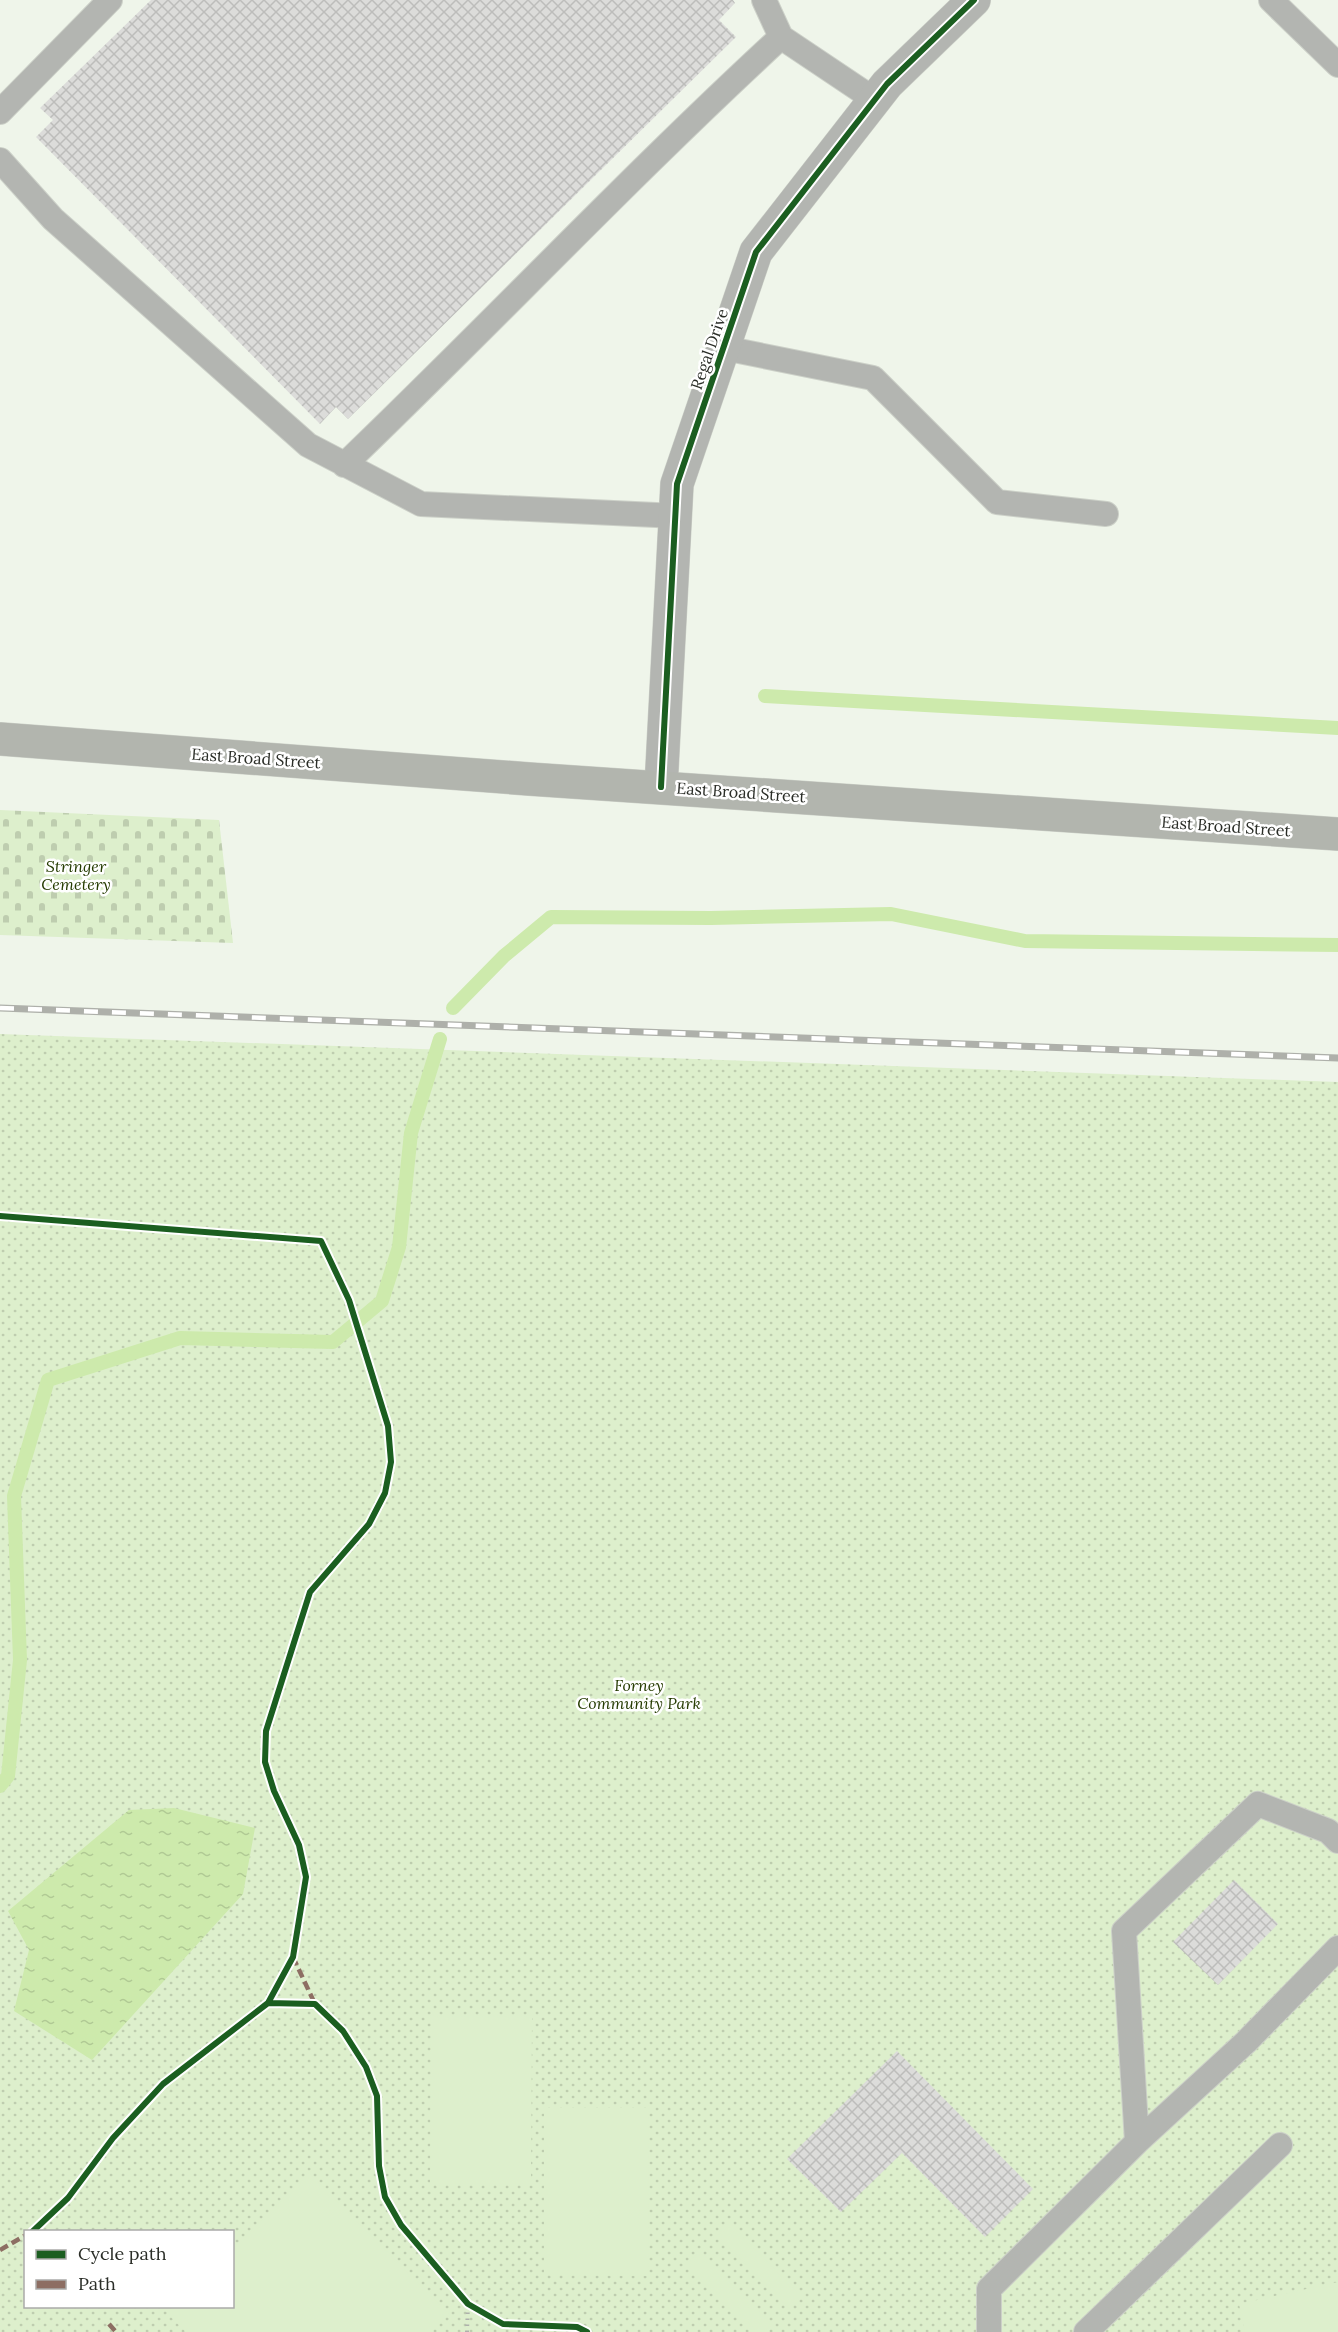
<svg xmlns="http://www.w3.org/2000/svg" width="1338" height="2332" viewBox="0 0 1338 2332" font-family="Lora,serif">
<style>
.green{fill:url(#green-dots);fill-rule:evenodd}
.cemetery{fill:url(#cemetery-stones)}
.pitch{fill:#ddefcc}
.water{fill:url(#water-ripples)}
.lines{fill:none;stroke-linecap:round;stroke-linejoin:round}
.stream{stroke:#cdeaac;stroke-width:14}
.building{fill:url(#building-cross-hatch)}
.service-casing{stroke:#ccd0c8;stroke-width:26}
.minor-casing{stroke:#ccd0c8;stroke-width:34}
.secondary-casing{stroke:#ccd0c8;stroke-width:34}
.path{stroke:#aeb1ab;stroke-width:4;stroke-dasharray:1.5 4.5;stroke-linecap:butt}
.service{stroke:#b3b5b1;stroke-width:24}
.minor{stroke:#b3b5b1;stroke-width:33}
.secondary{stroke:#b2b5ae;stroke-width:33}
.rail-casing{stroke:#aeb0aa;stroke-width:7}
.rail{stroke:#fff;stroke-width:4.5;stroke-dasharray:14;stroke-linecap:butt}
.quiet{stroke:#8d6e63;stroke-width:4.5;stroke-dasharray:9 4.5;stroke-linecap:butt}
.cycleway-casing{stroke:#fff;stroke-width:10}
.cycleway{stroke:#1b5e20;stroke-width:6}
.labels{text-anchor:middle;stroke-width:5;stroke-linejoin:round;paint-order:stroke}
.street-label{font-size:16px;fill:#2a2d27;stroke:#fff}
.park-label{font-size:16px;font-style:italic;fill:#253b00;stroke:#fff}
</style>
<defs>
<pattern id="green-dots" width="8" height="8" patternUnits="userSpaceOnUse" patternTransform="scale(1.5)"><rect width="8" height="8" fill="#ddefcc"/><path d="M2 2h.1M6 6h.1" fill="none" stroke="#becdaf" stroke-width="1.8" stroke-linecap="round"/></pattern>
<pattern id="cemetery-stones" width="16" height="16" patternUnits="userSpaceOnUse" patternTransform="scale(1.5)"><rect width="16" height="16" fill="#ddefcc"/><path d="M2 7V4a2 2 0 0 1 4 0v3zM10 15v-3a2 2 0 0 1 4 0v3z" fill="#becdaf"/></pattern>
<pattern id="water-ripples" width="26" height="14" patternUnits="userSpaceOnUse" patternTransform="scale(1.5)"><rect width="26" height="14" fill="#cdeaac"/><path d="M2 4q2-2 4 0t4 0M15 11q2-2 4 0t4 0" fill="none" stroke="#b0c994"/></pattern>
<pattern id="building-cross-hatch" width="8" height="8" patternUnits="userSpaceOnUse" patternTransform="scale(1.5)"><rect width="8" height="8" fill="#dcdcda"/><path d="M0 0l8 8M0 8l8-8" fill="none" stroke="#bdbdbb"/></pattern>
</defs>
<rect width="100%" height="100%" fill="#eff5ea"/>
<path class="green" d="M0 1034 1338 1082V2332H0ZM26 2232H232V2306H26Z"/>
<path class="cemetery" d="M0 810 219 820 233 943 0 935Z"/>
<path class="pitch" d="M431 2016 532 2017 531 2183H430Z
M544 2108H649L648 2276 544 2275Z
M309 2173 449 2314 431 2332H186L167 2313 173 2307 232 2306 233 2248Z
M730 2224 801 2296 789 2308 718 2236Z
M700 2251 772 2324 765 2332H756L687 2263Z
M1338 2282V2332H1245L1239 2304Z"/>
<path class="water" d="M174 1808 255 1828 243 1894 92 2060 14 2011 29 1950 8 1911 129 1810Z"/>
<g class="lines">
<path class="stream" d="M765 696 1338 728
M453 1008 504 956 551 917 711 918 891 914 1025 941 1338 945
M0 1786 8 1776 20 1660 14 1496 48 1380 180 1338 333 1342 382 1301 399 1247 411 1133 440 1039"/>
</g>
<path class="building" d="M151 0H733L735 3 719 20 736 37 348 419 336 407 320 424 36 137 53 120 40 108Z
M1234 1880 1278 1924 1218 1985 1173 1942Z
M897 2051 1033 2189 985 2237 902 2153 841 2212 787 2159Z"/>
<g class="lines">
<g class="service-casing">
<path id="service" d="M764 0 781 37 875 100
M1271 0 1338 65
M0 112 110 0
M0 160 53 219 308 445 421 504 677 516
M724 348 873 378 997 502 1106 514
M344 465C491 324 631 175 781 37
M1137 2142 1124 1931 1258 1804 1328 1831 1338 1841
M989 2332V2289L1137 2142 1246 2042 1338 1948
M1086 2332 1280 2145"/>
</g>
<g class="minor-casing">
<path id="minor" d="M661 787 677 484 756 252 887 84 974 0"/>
</g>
<g class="secondary-casing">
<path id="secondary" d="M0 739 529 779 1338 834"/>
</g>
<path class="path" d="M467 2332 468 2304"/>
<use href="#service" class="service"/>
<use href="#minor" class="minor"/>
<use href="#secondary" class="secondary"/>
<g class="rail-casing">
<path id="rail" d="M0 1008 1338 1058"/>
</g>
<use href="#rail" class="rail"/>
<path class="quiet" d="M293 1957 315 2004
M0 2250 26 2235
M109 2324 116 2332"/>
<g class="cycleway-casing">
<path id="cycleway" d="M661 787 677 484 756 252 887 84 974 0
M0 1216 321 1241 349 1300 388 1426 391 1462 385 1493 369 1524 310 1592 266 1731 265 1762 274 1791 299 1845 306 1877 293 1957 268 2003 163 2084 113 2138 68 2198 32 2232
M268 2003 315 2004 343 2031 366 2067 377 2096 379 2166 385 2197 401 2225 468 2304 503 2324 577 2327 587 2332"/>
</g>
<use href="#cycleway" class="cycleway"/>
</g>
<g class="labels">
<g class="street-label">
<text transform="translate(709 349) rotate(-71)" y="6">Regal Drive</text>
<text transform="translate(256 758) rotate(4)" y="6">East Broad Street</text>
<text transform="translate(741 792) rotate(4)" y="6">East Broad Street</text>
<text transform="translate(1226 826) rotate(4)" y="6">East Broad Street</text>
</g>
<g class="park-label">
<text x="76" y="872">Stringer<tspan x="76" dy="18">Cemetery</tspan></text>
<text x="639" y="1691">Forney<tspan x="639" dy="18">Community Park</tspan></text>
</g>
</g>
<rect x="24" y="2230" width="210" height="78" fill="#ffffff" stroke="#aaaba9" stroke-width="1.5"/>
<rect x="36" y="2250" width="30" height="9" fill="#1b5e20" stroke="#aaaba9" stroke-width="1.5"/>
<text x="78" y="2260" font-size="18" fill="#2a2d27">Cycle path</text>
<rect x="36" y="2280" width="30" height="9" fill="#8d6e63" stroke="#aaaba9" stroke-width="1.5"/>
<text x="78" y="2290" font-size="18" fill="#2a2d27">Path</text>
</svg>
